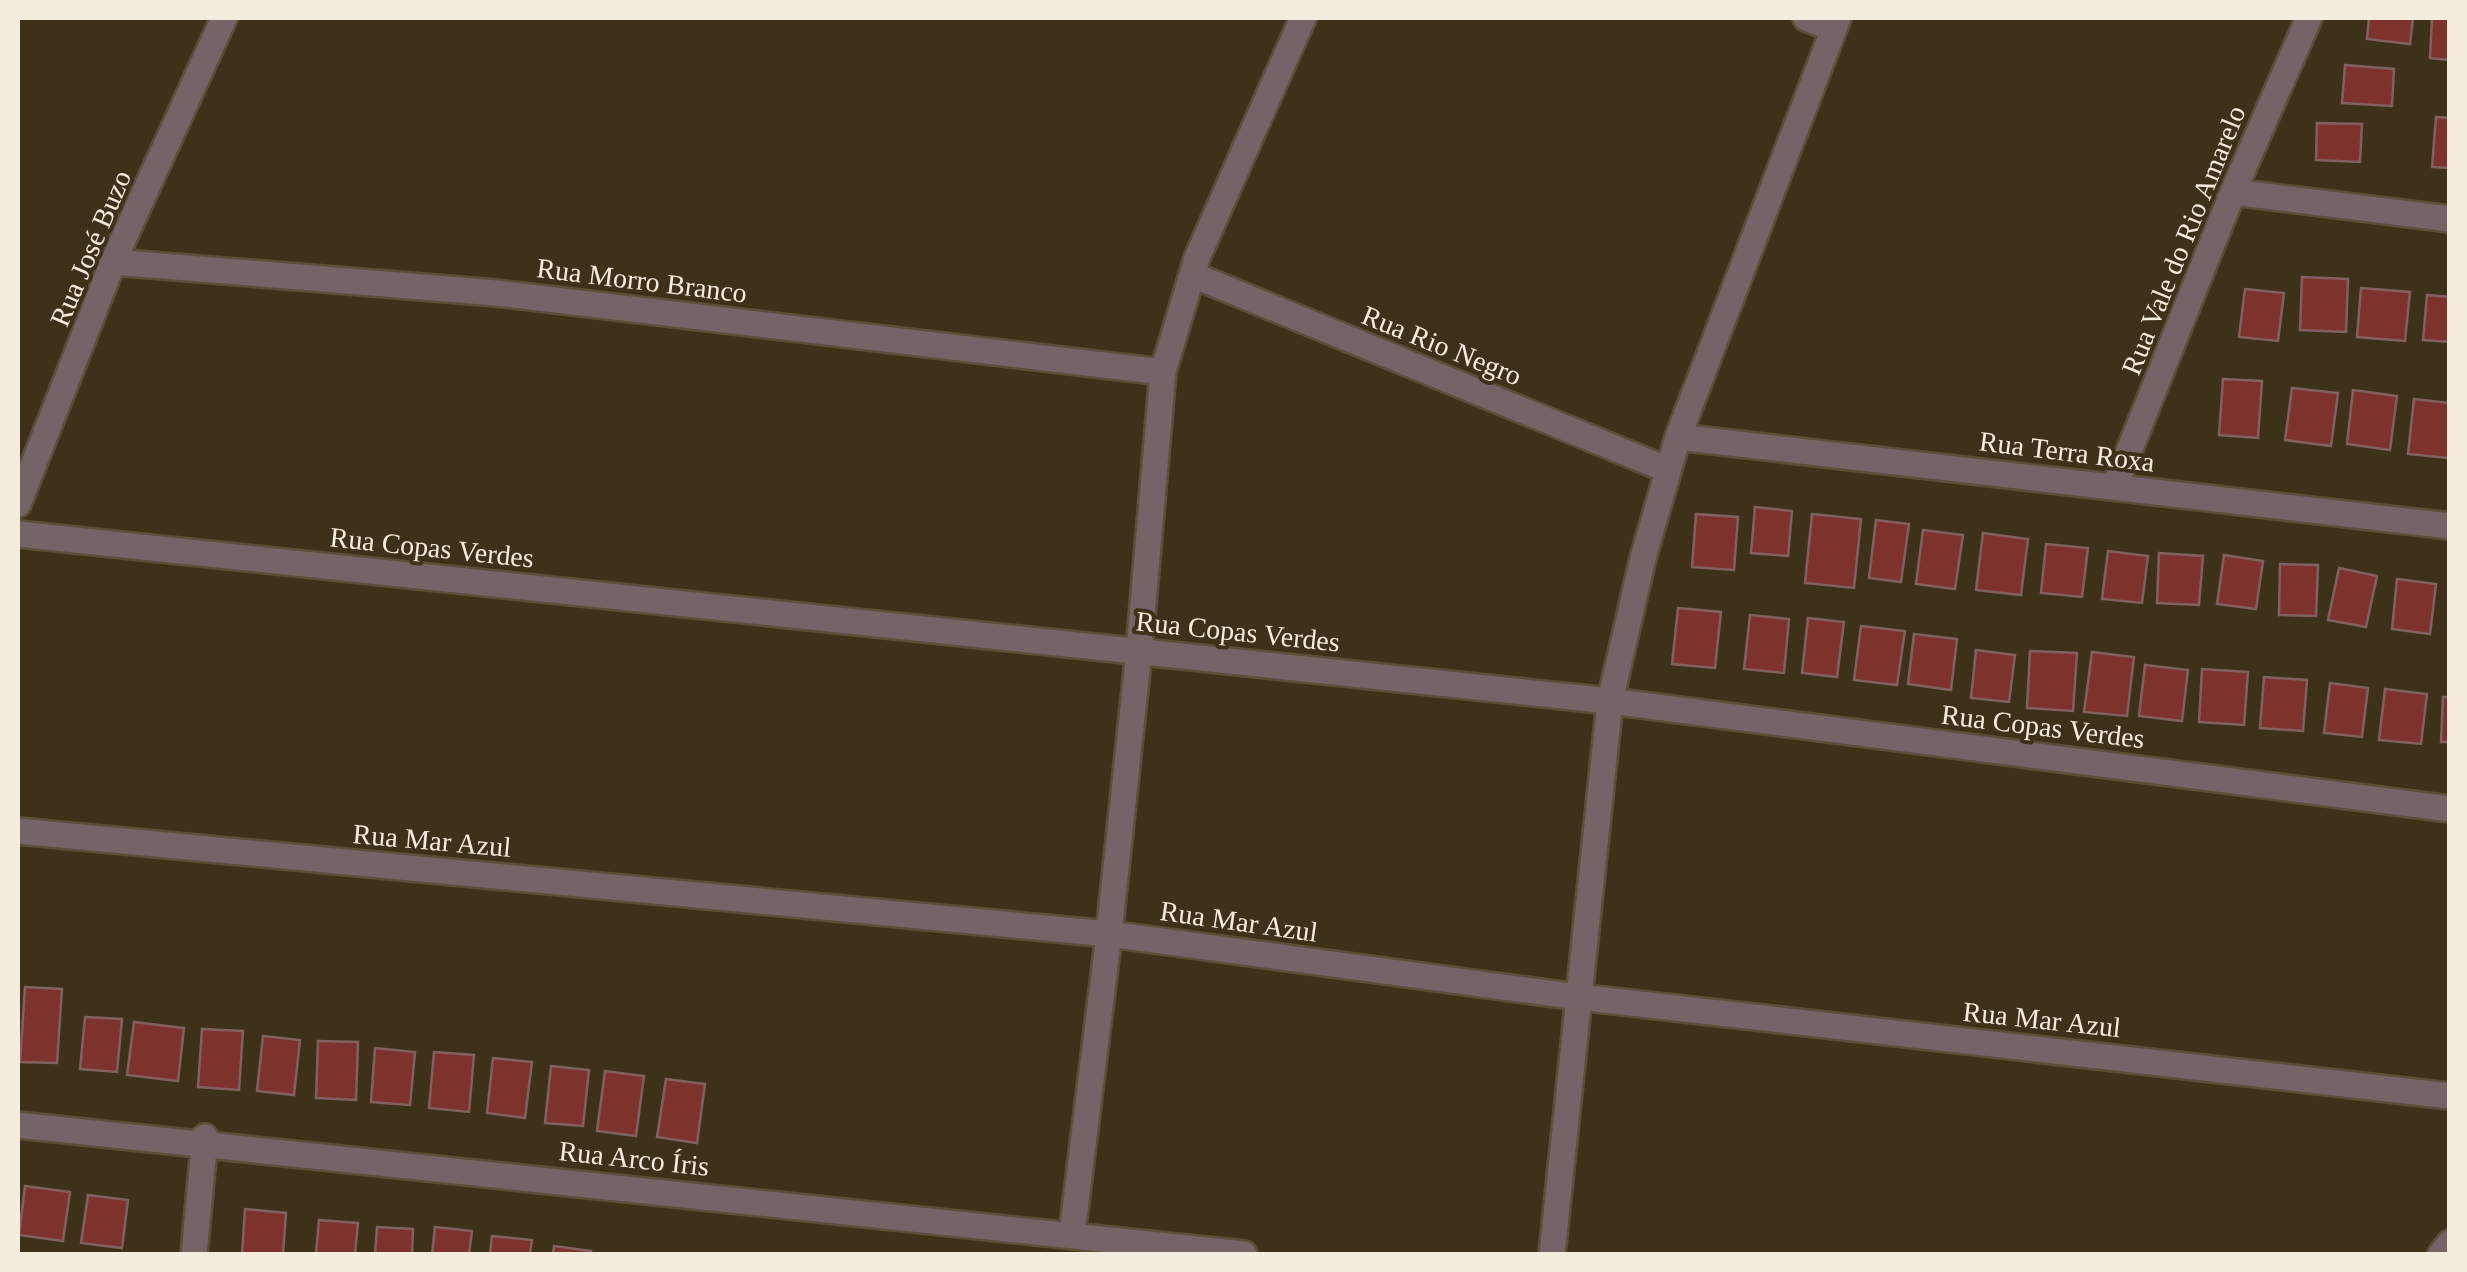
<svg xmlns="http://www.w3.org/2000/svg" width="2467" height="1272" viewBox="0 0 2467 1272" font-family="'Times New Roman',serif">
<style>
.building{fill:#7e322d;stroke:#80615d;stroke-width:2.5}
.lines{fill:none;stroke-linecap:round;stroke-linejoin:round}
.street-casing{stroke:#5a5039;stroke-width:30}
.street{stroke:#726467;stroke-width:25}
.labels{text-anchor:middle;stroke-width:8;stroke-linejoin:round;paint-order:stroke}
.street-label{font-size:28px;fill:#f4edde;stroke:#3d3219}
</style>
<rect width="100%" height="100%" fill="#3d3219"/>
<path class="building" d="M2369 18H2413L2410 44 2367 39Z
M2432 18H2450V60L2430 58Z
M2345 65 2394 69 2392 106 2342 103Z
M2436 117 2450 118V168L2432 167Z
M2317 123 2362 124 2360 162 2316 160Z
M2302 277 2348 279 2346 332 2300 330Z
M2361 288 2410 292 2405 341 2357 337Z
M2245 289 2284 293 2278 341 2239 337Z
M2427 295 2450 297V342L2423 340Z
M2223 379 2262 381 2258 438 2219 435Z
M2292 388 2338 393 2331 446 2285 440Z
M2353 390 2397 396 2390 450 2347 444Z
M2414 399 2450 403 2449 458 2408 454Z
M1755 507 1792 511 1788 556 1751 553Z
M1696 514 1738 517 1734 570 1692 567Z
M1812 514 1861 519 1854 588 1805 583Z
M1876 520 1909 524 1901 582 1869 578Z
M1923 530 1963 535 1955 589 1916 584Z
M1983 533 2028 539 2021 595 1976 590Z
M2046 544 2088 548 2082 597 2041 593Z
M2108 551 2148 556 2142 603 2102 599Z
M2159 553 2203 556 2199 605 2157 603Z
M2224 555 2263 561 2256 609 2217 604Z
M2280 564 2318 565 2316 616 2279 615Z
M2339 568 2377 576 2366 627 2328 620Z
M2397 579 2436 584 2430 634 2392 629Z
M1678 608 1721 612 1715 668 1672 664Z
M1750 615 1789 619 1784 673 1744 669Z
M1808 618 1844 622 1837 677 1802 673Z
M1861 626 1905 631 1897 685 1854 680Z
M1914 634 1957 639 1951 690 1908 684Z
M1976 650 2015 655 2009 702 1971 698Z
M2030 651 2077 653 2073 711 2027 708Z
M2092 652 2134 657 2127 716 2084 712Z
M2145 665 2188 670 2182 721 2139 716Z
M2202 669 2248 672 2244 725 2199 722Z
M2264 677 2307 680 2303 731 2260 728Z
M2330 683 2368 688 2362 737 2324 733Z
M2385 689 2427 694 2421 744 2379 740Z
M2443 697H2450V742H2441Z
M25 987 62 989 57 1063 20 1062Z
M85 1017 122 1019 117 1072 80 1069Z
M134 1022 184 1028 178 1081 127 1075Z
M202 1029 243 1031 239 1090 198 1087Z
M263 1036 300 1040 294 1095 257 1091Z
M318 1041 358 1042 356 1100 316 1098Z
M375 1048 415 1052 410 1105 371 1102Z
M434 1052 474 1055 469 1112 429 1108Z
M493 1058 532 1062 525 1118 487 1113Z
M551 1066 589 1070 583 1126 545 1123Z
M605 1071 644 1076 636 1136 597 1131Z
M666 1079 705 1084 697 1143 657 1137Z
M25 1186 70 1192 63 1241 19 1235Z
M88 1195 128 1200 122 1248 81 1243Z
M245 1209 286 1213 283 1254H242Z
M319 1220 358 1223 355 1254H316Z
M377 1227 413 1229 412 1254H375Z
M435 1227 472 1231 469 1254H432Z
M492 1236 532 1240 530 1254H490Z
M554 1246 591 1251 590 1254H553Z"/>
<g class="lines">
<g class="street-casing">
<path id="street" d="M1806 18 1833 29
M2233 192 2450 219
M113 262 496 293 1163 372
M1193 275 1668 470
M1678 437 2450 526
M2115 486 2233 192 2309 18
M18 504 113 262 224 18
M18 534 1610 701 2450 809
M18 831 1109 934 1578 997 2450 1096
M18 1125 1244 1254
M1072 1234 1109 934 1139 651 1163 372 1197 258 1303 18
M194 1254 205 1137
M1552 1254 1610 701 1643 558 1678 437 1838 18
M2441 1254 2450 1243"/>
</g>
<use href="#street" class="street"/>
</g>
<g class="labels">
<g class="street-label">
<text transform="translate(2183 240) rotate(-68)" y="10">Rua Vale do Rio Amarelo</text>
<text transform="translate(90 248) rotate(-67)" y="10">Rua José Buzo</text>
<text transform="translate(642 280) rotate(7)" y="10">Rua Morro Branco</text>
<text transform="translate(1442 345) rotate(22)" y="10">Rua Rio Negro</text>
<text transform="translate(2067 451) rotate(7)" y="10">Rua Terra Roxa</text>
<text transform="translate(432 547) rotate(6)" y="10">Rua Copas Verdes</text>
<text transform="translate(1238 631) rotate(6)" y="10">Rua Copas Verdes</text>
<text transform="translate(2043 726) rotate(7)" y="10">Rua Copas Verdes</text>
<text transform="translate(432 840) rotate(5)" y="10">Rua Mar Azul</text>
<text transform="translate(1239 921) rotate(8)" y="10">Rua Mar Azul</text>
<text transform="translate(2042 1019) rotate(6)" y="10">Rua Mar Azul</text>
<text transform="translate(634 1158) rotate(6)" y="10">Rua Arco Íris</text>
</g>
</g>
<rect width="2467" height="1272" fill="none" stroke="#f4edde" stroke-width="40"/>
</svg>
